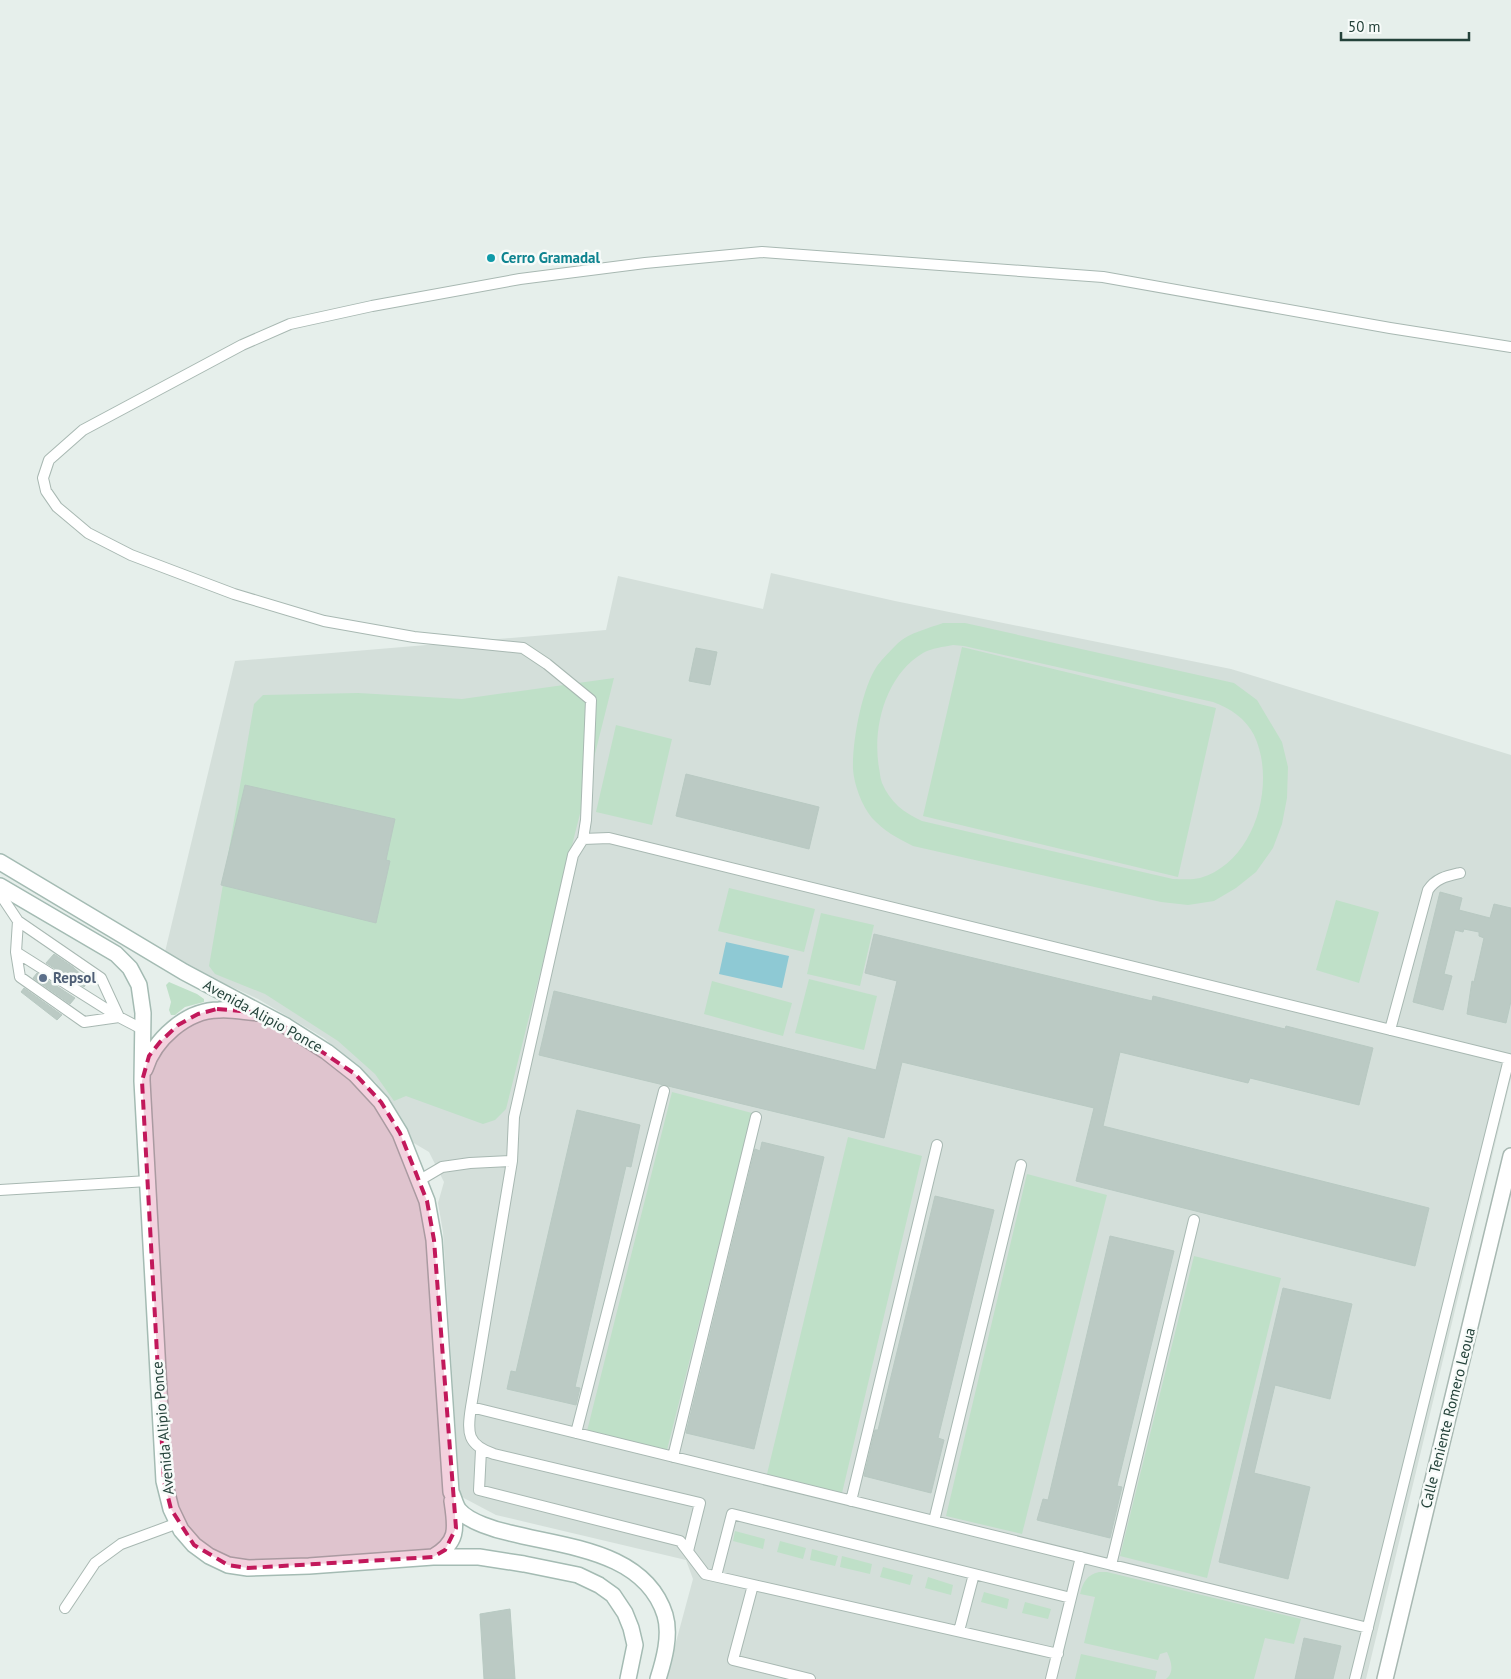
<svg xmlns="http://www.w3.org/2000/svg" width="1511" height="1679" viewBox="0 0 1511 1679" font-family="'PT Sans',sans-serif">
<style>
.built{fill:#d4dfda}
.green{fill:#bfe0c8;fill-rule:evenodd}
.water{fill:#8ec9d4}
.building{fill:#bbcac4;stroke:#b8c9c2}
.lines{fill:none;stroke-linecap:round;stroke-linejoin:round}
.service-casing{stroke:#a8b8b2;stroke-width:12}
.minor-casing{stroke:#a8b8b2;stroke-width:18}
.secondary-casing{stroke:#a4bbb3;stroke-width:18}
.service{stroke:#fff;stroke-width:10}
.minor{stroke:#fff;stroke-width:15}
.secondary{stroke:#fff;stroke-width:15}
.marked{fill:#c2185b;fill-opacity:0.2;stroke:#c2185b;stroke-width:4;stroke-dasharray:10 6;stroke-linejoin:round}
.culture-dot{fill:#0f9aa8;stroke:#f7fbf9;stroke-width:2}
.service-dot{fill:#5c6f8a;stroke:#f7fbf9;stroke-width:2}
.labels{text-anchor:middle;stroke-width:5;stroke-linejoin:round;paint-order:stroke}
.culture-label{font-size:15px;font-weight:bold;fill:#0d838f;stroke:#f7fbf9;text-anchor:start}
.service-label{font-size:15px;font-weight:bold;fill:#4e5e75;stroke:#f7fbf9;text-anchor:start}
.street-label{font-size:15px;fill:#24423a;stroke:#f7fbf9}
</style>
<rect width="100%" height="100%" fill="#e6efeb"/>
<path class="built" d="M771 573 895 601 1231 669 1511 755V1078L1366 1679H666L693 1579 686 1560 496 1515 460 1496 443 1232 438 1203 444 1182 429 1152 412 1142 376 1083 324 1038 258 999 164 956 235 661 606 630 618 576 763 609Z"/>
<path class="green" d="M943 623H965L1234 683 1257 700 1282 742 1288 767 1287 798 1282 824 1273 848 1256 872 1236 888 1214 901 1188 905 1161 902 913 846C897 838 884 831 872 818 862 806 854 785 853 769 852 742 862 688 877 666 883 658 891 650 898 643 909 633 929 628 943 623ZM953 645 964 646 1213 702C1230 708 1246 719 1254 735 1277 783 1255 862 1200 878 1192 880 1182 879 1173 879L922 821C904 813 890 802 882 783 880 778 880 772 879 768 872 727 886 675 923 653 932 648 943 647 953 645Z
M962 647 1216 708 1178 877 923 816Z
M614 678 506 1109 495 1120 483 1124 406 1096 394 1101 375 1074 338 1041 265 994 215 974 209 966 254 704 263 695 358 693 462 699Z
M616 725 672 739 652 825 596 812Z
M729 888 815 909 804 952 718 931Z
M1336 900 1379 912 1359 983 1316 970Z
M821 913 874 925 860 986 807 974Z
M809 979 877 996 864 1050 795 1033Z
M712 981 792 1003 783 1036 704 1014Z
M169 982 197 994 204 999V1002L185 1007 175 1015H171L169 1010 171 1002 166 985Z
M672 1092 752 1113 667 1450 587 1431Z
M848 1137 922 1156 842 1493 767 1474Z
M1027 1174 1107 1195 1022 1534 946 1516Z
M1194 1256 1281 1278 1207 1578 1120 1556Z
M735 1531 765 1539 763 1549 733 1541Z
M780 1541 806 1548 803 1559 777 1552Z
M812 1549 838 1556 835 1566 810 1560Z
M842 1556 872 1564 870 1574 840 1567Z
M883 1567 913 1575 910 1585 880 1577Z
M1099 1572H1107L1301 1619 1294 1644 1265 1638 1254 1679H1166C1175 1672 1171 1661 1167 1652L1160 1654 1158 1660 1084 1643 1095 1597 1080 1594C1083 1582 1087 1575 1099 1572Z
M928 1577 953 1585 951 1595 925 1588Z
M984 1592 1009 1599 1007 1609 981 1602Z
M1025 1602 1051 1609 1048 1619 1022 1613Z
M1081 1654 1157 1671 1155 1679H1075Z"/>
<path class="water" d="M726 942 789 956 782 988 719 974Z"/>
<path class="building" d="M696 648 717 652 710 685 689 681Z
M686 774 819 807 809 849 676 816Z
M245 785 395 819 386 860 390 861 376 923 221 885Z
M1440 892 1462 898 1459 910 1490 918 1494 904 1511 908V1001L1506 1023 1467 1014 1472 981 1474 982 1484 938 1479 936V932L1464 929 1463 932 1455 930 1444 974 1452 976 1443 1010 1413 1002Z
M874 934 1152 1001 1153 996 1285 1029 1286 1026 1373 1048 1359 1105 1250 1078 1248 1083 1120 1052 1103 1126 1429 1208 1415 1266 1076 1181 1094 1108 902 1062 884 1138 539 1055 554 991 876 1070 897 981 865 973Z
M54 954 73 967 88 981 84 987 46 963Z
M37 973 75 998 70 1004 33 978Z
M24 988 62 1015 57 1020 21 992Z
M577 1110 640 1125 631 1167 626 1166 575 1387 580 1388 576 1405 507 1389 511 1371 516 1372Z
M762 1142 824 1157 754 1449 686 1433 755 1149 760 1151Z
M935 1196 994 1210 938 1438 944 1440 931 1493 864 1476 875 1430H878Z
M1110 1236 1174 1251 1117 1486 1122 1487 1110 1538 1037 1520 1043 1499 1048 1500Z
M1283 1288 1352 1304 1330 1399 1275 1385 1254 1473 1310 1487 1288 1579 1219 1562Z
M510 1609 515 1679H484L480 1614Z
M1304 1638 1341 1646 1333 1679H1295Z"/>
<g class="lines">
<g class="service-casing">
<path id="service" d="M583 839 609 838 1509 1059 1355 1679
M0 894 18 921 16 952 119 1017 142 1029
M16 952 20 977 84 1022 119 1017 101 978 18 921
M1390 1030 1428 890C1436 878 1447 876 1460 873
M512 1161 471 1407C467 1433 467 1445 494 1454L700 1503 688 1551
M420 1180 442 1167 470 1163 512 1161 514 1117 573 855 583 839 586 820 591 700 547 664 523 648 414 637 324 621 234 594 131 555 88 533 57 507 46 491 43 478 49 460 83 430 242 345 290 324 372 306 520 279 645 263 762 252 1103 277 1390 328 1511 347
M0 1190 148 1181
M471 1407 1368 1628
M576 1433 664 1091
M481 1450 479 1490 680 1541 705 1574 1058 1654
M673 1457 756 1117
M851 1501 937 1145
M934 1521 1021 1165
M1111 1565 1194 1220
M716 1576 732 1514 1071 1598
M753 1585 733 1660 810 1679
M65 1608 95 1563 121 1544 178 1523
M959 1631 974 1574
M1051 1679 1081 1557"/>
</g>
<g class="minor-casing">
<path id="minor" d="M1385 1679 1511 1156"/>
</g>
<g class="secondary-casing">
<path id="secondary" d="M0 862 184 972 286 1026 327 1052 355 1074 381 1102 400 1133 427 1201 434 1240 451 1492C454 1497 455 1505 459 1510 469 1522 496 1530 510 1533 565 1547 645 1551 665 1615 671 1635 664 1660 658 1679
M0 886 116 954 130 968 139 985 143 1013 142 1081 164 1481 171 1509 181 1530 194 1545 209 1556 228 1565 248 1568 309 1566 433 1557H479L524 1564 578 1575 599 1585 613 1595 625 1613 631 1628 635 1645 628 1679
M145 1069C154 1040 186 1010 219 1010 232 1009 245 1012 258 1013
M433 1557C459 1542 456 1528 452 1501"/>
</g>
<use href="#service" class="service"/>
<use href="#minor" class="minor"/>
<use href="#secondary" class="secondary"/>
</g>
<path class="marked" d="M217 1009 264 1013 355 1074 381 1102 400 1133 427 1201 434 1240 456 1528 445 1550 433 1557 248 1568 228 1565 194 1545 171 1509 164 1481 142 1081 149 1056 160 1042 178 1025 198 1014Z"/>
<circle class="culture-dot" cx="491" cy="258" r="5"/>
<circle class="service-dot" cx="43" cy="978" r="5"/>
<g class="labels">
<g class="culture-label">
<text x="501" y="263">Cerro Gramadal</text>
</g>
<g class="service-label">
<text x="53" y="983">Repsol</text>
</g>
<g class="street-label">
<text transform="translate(263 1016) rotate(29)" y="5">Avenida Alipio Ponce</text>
<text transform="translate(1448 1418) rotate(-76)" y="5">Calle Teniente Romero Leoua</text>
<text transform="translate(163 1428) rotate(-95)" y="5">Avenida Alipio Ponce</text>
</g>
</g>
<path d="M1341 32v8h128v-8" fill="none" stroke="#24423a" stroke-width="2.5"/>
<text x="1348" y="32" font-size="15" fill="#24423a" stroke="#f7fbf9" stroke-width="4" paint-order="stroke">50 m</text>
</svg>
